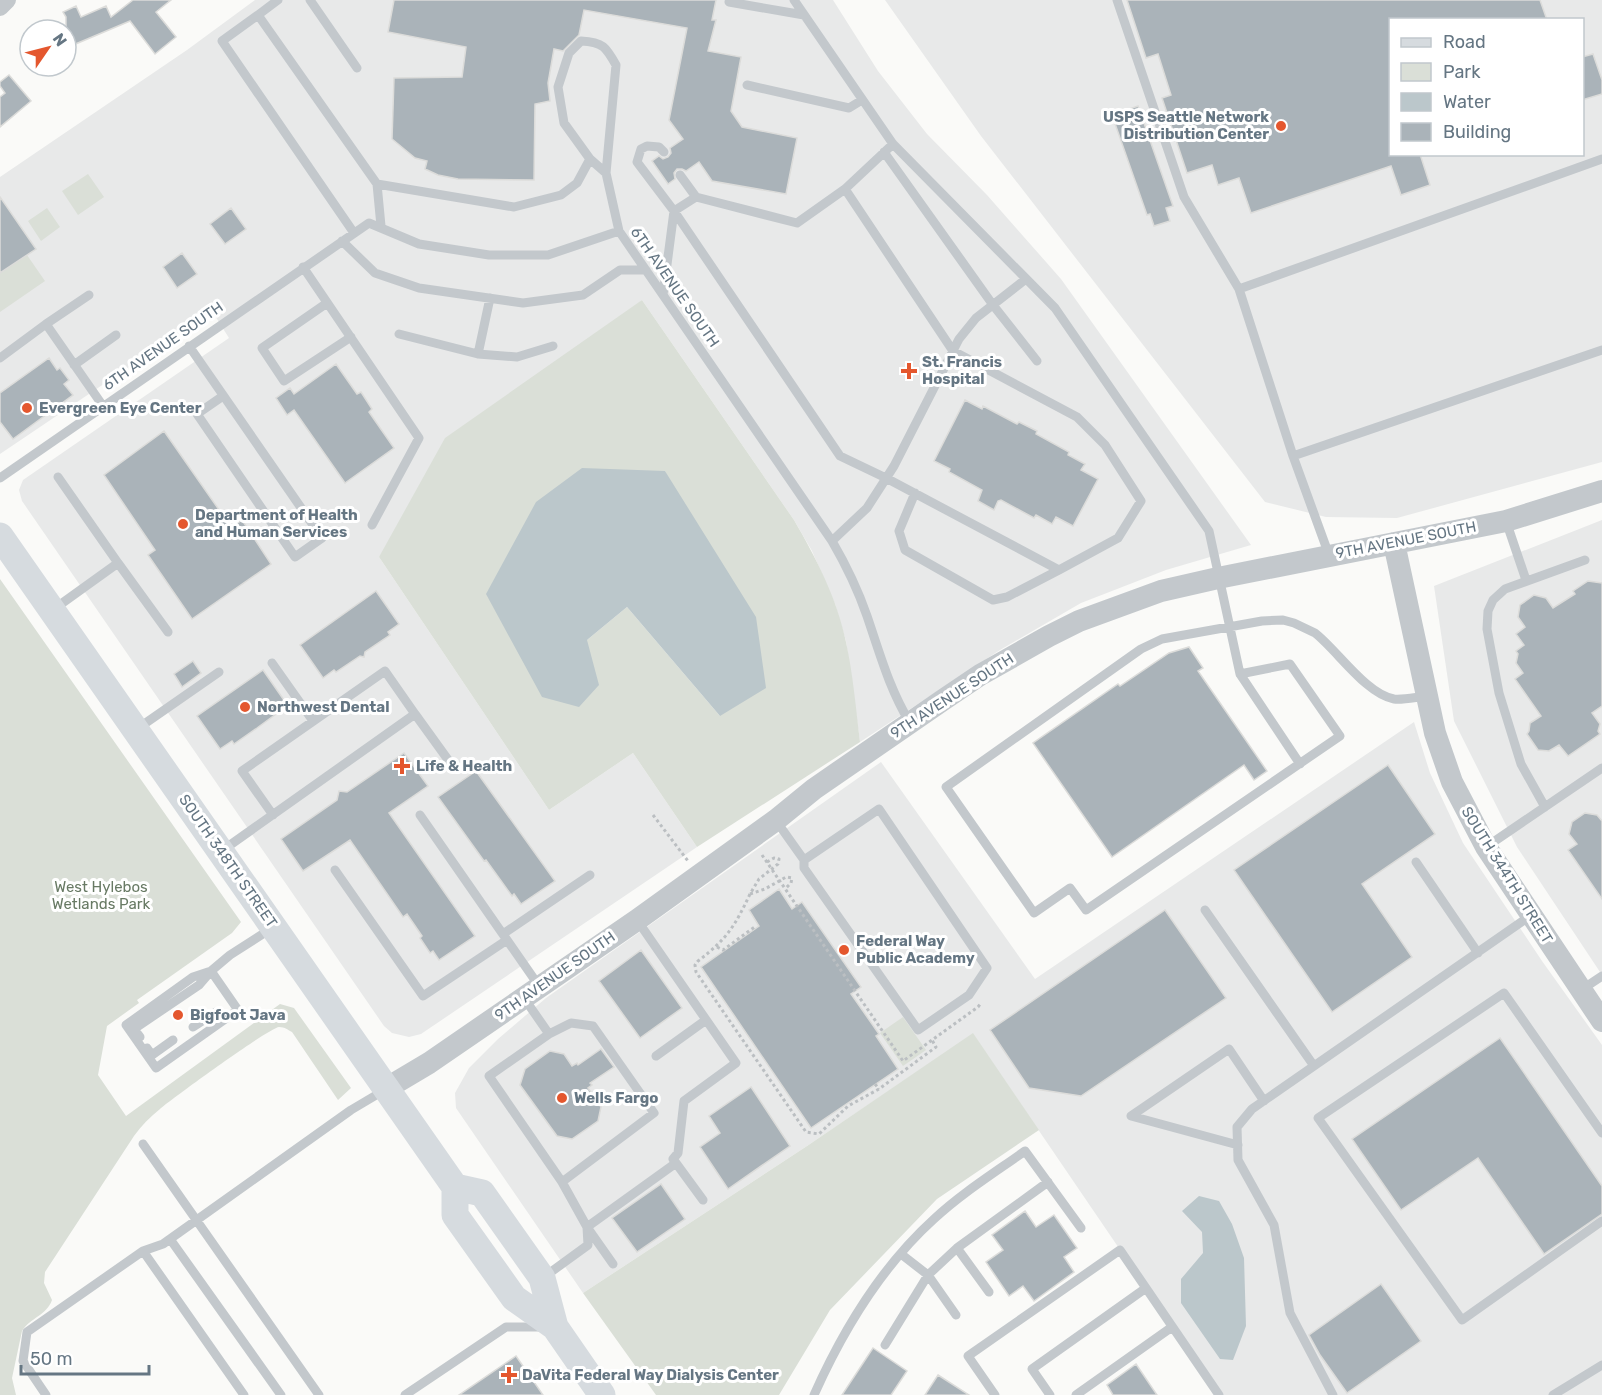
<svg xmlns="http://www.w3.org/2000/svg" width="1602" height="1395" viewBox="0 0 1602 1395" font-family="Rubik,sans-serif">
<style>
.built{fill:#e8e9e9;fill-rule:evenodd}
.green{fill:#dadfd7;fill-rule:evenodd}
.water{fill:#bbc7cb}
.building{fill:#aab3b9;stroke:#dcdcda;stroke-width:1.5}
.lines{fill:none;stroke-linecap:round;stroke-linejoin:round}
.path{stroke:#bbbfc2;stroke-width:3;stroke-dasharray:3 3;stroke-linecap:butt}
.service{stroke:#c3c8cc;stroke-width:9}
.minor{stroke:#c3c8cc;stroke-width:18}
.tertiary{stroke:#c3c8cc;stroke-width:22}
.primary{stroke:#d6dbdf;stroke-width:27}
.poi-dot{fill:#e4572e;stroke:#fff;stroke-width:2}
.labels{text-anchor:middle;stroke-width:6;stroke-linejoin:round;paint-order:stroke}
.poi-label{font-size:15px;font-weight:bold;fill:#657683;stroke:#fff;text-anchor:start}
.street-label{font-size:15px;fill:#657683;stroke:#fff}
.park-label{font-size:15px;fill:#687a64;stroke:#fff}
</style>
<rect width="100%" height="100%" fill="#fafaf8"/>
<path class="built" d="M255 0H833L878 71 927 134 987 195 1061 279 1251 545 1166 570 1081 603 1000 650 860 742 846 641 835 604 812 551 794 520 642 300 379 557 549 810 633 753 697 847 421 1034 409 1037 392 1033 384 1026 22 501 19 490 23 480 229 338 212 311 0 454V177L187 50Z
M885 0H1602V462L1397 518 1326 517 1265 502 981 136ZM1390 20H1582V154H1390Z
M1602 520V975L1517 847 1454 721 1434 586Z
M1414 722 1430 773 1463 843 1542 961 1602 1045V1395H1219L973 1034 807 1146 583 1293 456 1108 455 1093 469 1068 498 1039 546 998 881 762 1035 979Z"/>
<path class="green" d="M88 174 104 197 78 215 62 191Z
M47 208 60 227 41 241 28 221Z
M27 255 45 281 0 312V273Z
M642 300 794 520C816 558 837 598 846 642 853 674 856 709 860 742L697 847 633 753 549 810 379 557 445 438ZM665 471 720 716 627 607 587 640Z
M0 579 241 922 232 933 137 1000 139 1003 107 1026 98 1075 126 1116 280 1004 294 1008 351 1088 338 1100 292 1032C288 1030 285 1027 279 1027 269 1028 173 1098 160 1109 150 1117 141 1126 134 1136L45 1272 44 1283 52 1300C47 1315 30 1318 22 1331L12 1378 16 1395H0Z
M903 1017 926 1050 903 1066 880 1033Z
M973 1033 1039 1130 937 1199 830 1310 779 1395H656L583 1293 807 1146Z"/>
<path class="water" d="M582 468 665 471 756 617 766 688 720 716 627 607 587 640 599 685 579 707 542 697 486 594 536 502Z
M1199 1196 1219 1201 1232 1224 1244 1258 1246 1326 1233 1360 1220 1359 1181 1303V1279L1203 1253 1202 1232 1182 1211Z"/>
<path class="building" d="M133 0H171L156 12 176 37 155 54 130 21 66 48V17L63 12 76 6 81 17 106 6 111 17Z
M394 0H716L712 20H716L708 51 741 57 731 111 742 127 797 138 786 194 712 181 699 162 686 171 682 169H677L674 173 675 179 668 184 652 161 659 156 663 159 668 157 671 153 670 148 683 139 669 120 687 28 584 10 579 35 563 51 554 49 548 83 550 101 535 104 534 180 458 179 438 175 425 169 427 161 415 158 392 139 394 78 462 77 466 47 388 32Z
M1127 0H1540L1547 20H1390V154H1420L1430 185 1401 195 1391 166 1251 213 1239 178 1218 185 1212 165 1187 173 1162 98 1171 95 1158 54 1146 58Z
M1593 54 1602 80V94L1582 100V57Z
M9 75 31 101 0 127V97L5 93 0 86V82Z
M1138 106 1173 206 1166 208 1170 221 1154 226 1150 214 1147 215 1112 115Z
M0 197 36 249 0 273Z
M231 208 246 229 225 244 210 224Z
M182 253 197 274 177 288 163 267Z
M49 358 57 370 60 368 69 380 64 384 73 395 13 439 0 422V393Z
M336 364 357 394 361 392 372 409 369 412 394 448 345 483 294 410 287 415 276 398 290 388 294 394Z
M965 400 982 409 983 406 1017 424 1019 422 1037 431 1036 434 1069 452 1068 455 1085 464 1081 470 1098 479 1073 526 1056 517 1052 524 1036 515 1034 518 1001 500 998 501 994 510 978 501 982 490 949 472 950 469 934 461Z
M164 431 231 527 242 520 271 564 192 619 148 555 155 550 104 475Z
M1588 581 1602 583V706L1592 713 1600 724 1598 731 1600 734 1568 756 1559 745 1549 751 1538 750 1527 734 1529 731 1530 723 1541 716 1515 679 1523 673 1516 663 1518 654 1516 651 1524 645 1516 634 1525 627 1518 617 1520 605 1534 595 1546 598 1553 608 1575 594 1573 591Z
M376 591 399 624 388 632 390 635 365 652 364 657 360 656 336 672 334 670 323 678 300 645Z
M1189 647 1203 668 1198 671 1267 771 1254 780 1244 765 1112 857 1033 743 1118 684 1120 686 1169 653Z
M193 661 201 673 182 687 174 674Z
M263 670 286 703 274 711 276 714 257 728 234 744 232 741 220 749 197 716Z
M404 753 428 786 389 813 475 936 439 960 433 951 430 953 420 938 422 936 407 914 403 917 350 840 303 871 281 839 337 800 339 791 347 792Z
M1388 765 1435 834 1362 884 1412 957 1332 1012 1234 870Z
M476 771 555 881 521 904 514 894 512 896 486 860 484 861 438 797Z
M1585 813 1597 815 1602 821V899L1568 850 1577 844 1569 834 1572 822Z
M779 889 792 909 802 902 861 987 851 994 879 1034 876 1036 898 1069 811 1128 701 967 759 926 749 910Z
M1165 910 1226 998 1081 1096 1029 1088 990 1030Z
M641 950 682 1008 640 1038 599 981Z
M1500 1038 1602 1186V1214L1544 1254 1478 1158 1401 1210 1352 1139Z
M601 1049 614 1067 590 1083 592 1085 588 1088 601 1107 598 1121 572 1139 557 1136 520 1085 525 1069 550 1051 564 1054 572 1066 577 1063 578 1065Z
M751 1087 790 1146 728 1189 700 1147 720 1133 709 1116Z
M661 1184 685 1219 637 1252 612 1218Z
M1025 1211 1036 1227 1054 1215 1077 1248 1064 1257 1074 1272 1034 1301 1023 1286 1009 1296 986 1262 1003 1250 992 1235Z
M1381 1284 1421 1341 1347 1393 1320 1355 1309 1335Z
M873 1348 907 1371 891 1395H842Z
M516 1356 543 1395H459Z
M1136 1364 1157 1395H1113L1107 1385Z
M938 1375 969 1395H925Z"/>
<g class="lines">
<path class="path" d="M653 815 688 861
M762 855 903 1061 978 1007 981 1003
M767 862 774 858 779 859 778 864 759 879 750 894 765 889 786 877 792 878 791 883 786 888
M750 894C735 926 727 939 698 961L695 965 696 972 806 1132 819 1134 848 1106 879 1089 936 1047 932 1040
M717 947 723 950 756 926
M875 1084 879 1089"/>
<path class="service" d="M278 0 258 15 377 184 381 226
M310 0 357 68
M794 0 893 144 1055 308 1209 531 1240 674 1300 764
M1117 0 1184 197 1239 289 1293 456 1329 555
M729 2 804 15
M258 15 222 41 354 233
M747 85 849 108 862 100
M664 152 659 147 647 146 641 149 637 162 674 211 840 456 886 478 1059 570 1118 538 1141 501 1105 445 1077 417 953 351 845 189
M884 152 993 305 1037 361
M606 173 590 159 564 123 558 87 569 53 581 41C603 42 606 47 616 65L606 173 619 231
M680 175 696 197
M377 184 514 207 561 195 577 183 590 159
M342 241 375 273 419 288 523 303 583 295 620 270H646
M303 267 419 438 372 525
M1239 289 1602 159
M663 295 674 211 696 197 797 223 845 189 893 144
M490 298 478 354 517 357 553 346
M327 303 262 348 284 381 351 337
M46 324 89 295
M399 334 478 354
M189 346 322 538 295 557 197 414 223 396
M0 358 46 324 103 406
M74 365 116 335
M1293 456 1602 350
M58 477 118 563
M0 478 369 223 419 244 489 255H548L619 231 832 541C846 565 858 590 867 616 880 654 889 688 910 723
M915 493 899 531 905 550 993 600 1007 597 1059 570
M1506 521 1526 580
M832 541 867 508 894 466 959 339 976 318 1026 279
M54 609 118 563 168 632
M272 663 313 721
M1240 674 1290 664 1340 736 1086 910 1070 888 1034 913 946 787 1141 649 1162 639 1262 621 1283 620 1294 623 1315 633C1337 650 1366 694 1394 699 1404 700 1416 697 1427 696
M137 729 219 672
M1545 807 1521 764 1499 693 1487 629 1488 611 1493 600 1505 589 1585 560
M273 815 242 771 385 671 415 714
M420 815 539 986
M777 822 804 860V868L918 1030 969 995 987 968 879 809 804 860
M1486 847 1602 768
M223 850 415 714 454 768
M1416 862 1478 953
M335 870 423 996 507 940
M1205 910 1314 1066
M637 920 736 1063 684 1101 678 1153 673 1159 703 1200
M503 934 590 875
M211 971 238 1010 156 1068 126 1025 193 977Z
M1581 990 1602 976
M524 998 549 1034
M193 1027 216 1012 227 1017
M140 1037 134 1029 199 985 211 971 230 955 272 928
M147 1048 152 1055 173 1040
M656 1056 706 1020
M1602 1133 1504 993 1318 1118 1462 1320 1602 1221
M143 1144 319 1395
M1238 1145 1131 1116 1229 1049 1264 1101
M170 1239 281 1395
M143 1251 244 1395
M613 1264 587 1227 676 1163
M544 1277 588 1245 587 1227 562 1182 489 1076 549 1034 571 1023 593 1026 654 1113 562 1182
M989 1292 957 1248 1048 1182
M956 1315 928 1275 957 1248
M885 1345 928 1275 901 1254
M46 1395 23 1361 27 1332 143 1251 163 1244 351 1110 383 1091
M405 1395 506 1327H544
M814 1395C843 1330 881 1267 934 1219 962 1193 994 1173 1025 1151L1081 1228
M995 1395 968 1356 1120 1250 1219 1395
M1050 1395 1032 1369 1146 1288
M1076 1395 1172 1327
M1333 1395 1290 1313 1274 1225 1238 1160 1237 1127 1252 1109 1530 916
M1553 1395 1602 1365"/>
<path class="minor" d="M0 7 7 0"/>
<path class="tertiary" d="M1394 543 1435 733 1452 782 1486 847 1602 1021
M387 1088 429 1063 637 920 776 820 814 789 943 700 980 675 1049 636 1079 621 1161 591 1218 578 1506 521 1602 491"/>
<path class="primary" d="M0 536 455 1187V1215L514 1298 555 1327 602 1395
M455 1187 482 1193 542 1278 555 1327"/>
</g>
<g class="poi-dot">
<circle cx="1281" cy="126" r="6"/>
<path d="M906 362h6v6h6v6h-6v6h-6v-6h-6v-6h6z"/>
<circle cx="27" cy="408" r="6"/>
<circle cx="183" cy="524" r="6"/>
<circle cx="245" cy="707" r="6"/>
<path d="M399 757h6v6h6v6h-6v6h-6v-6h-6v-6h6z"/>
<circle cx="844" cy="950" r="6"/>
<circle cx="178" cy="1015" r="6"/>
<circle cx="562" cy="1098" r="6"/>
<path d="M506 1366h6v6h6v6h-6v6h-6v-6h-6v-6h6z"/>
</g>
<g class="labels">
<g class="poi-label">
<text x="1269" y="122" text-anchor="end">USPS Seattle Network<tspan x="1269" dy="17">Distribution Center</tspan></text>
<text x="922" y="367">St. Francis<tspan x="922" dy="17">Hospital</tspan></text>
<text x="39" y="413">Evergreen Eye Center</text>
<text x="195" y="520">Department of Health<tspan x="195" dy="17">and Human Services</tspan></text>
<text x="257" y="712">Northwest Dental</text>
<text x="416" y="771">Life &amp; Health</text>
<text x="856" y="946">Federal Way<tspan x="856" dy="17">Public Academy</tspan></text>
<text x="190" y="1020">Bigfoot Java</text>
<text x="574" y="1103">Wells Fargo</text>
<text x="522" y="1380">DaVita Federal Way Dialysis Center</text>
</g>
<g class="street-label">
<text transform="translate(675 287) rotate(55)" y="5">6TH AVENUE SOUTH</text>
<text transform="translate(163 346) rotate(-35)" y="5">6TH AVENUE SOUTH</text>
<text transform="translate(1406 540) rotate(-11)" y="5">9TH AVENUE SOUTH</text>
<text transform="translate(952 696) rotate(-33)" y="5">9TH AVENUE SOUTH</text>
<text transform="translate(228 861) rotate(55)" y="5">SOUTH 348TH STREET</text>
<text transform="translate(1507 875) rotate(58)" y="5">SOUTH 344TH STREET</text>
<text transform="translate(555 976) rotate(-35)" y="5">9TH AVENUE SOUTH</text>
</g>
<g class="park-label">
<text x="101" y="892">West Hylebos<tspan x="101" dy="17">Wetlands Park</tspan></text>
</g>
</g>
<rect x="1389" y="18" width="195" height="138" fill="#ffffff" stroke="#c1c8cd" stroke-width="1.5"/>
<rect x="1401" y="38" width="30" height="9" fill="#d6dbdf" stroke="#c1c8cd" stroke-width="1.5"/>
<text x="1443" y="48" font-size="18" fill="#657683">Road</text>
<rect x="1401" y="63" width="30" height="18" fill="#dadfd7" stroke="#c1c8cd" stroke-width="1.5"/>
<text x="1443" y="78" font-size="18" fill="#657683">Park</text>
<rect x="1401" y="93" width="30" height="18" fill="#bbc7cb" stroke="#c1c8cd" stroke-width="1.5"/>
<text x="1443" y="108" font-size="18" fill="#657683">Water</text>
<rect x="1401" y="123" width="30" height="18" fill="#aab3b9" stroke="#c1c8cd" stroke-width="1.5"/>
<text x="1443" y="138" font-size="18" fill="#657683">Building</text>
<g transform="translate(48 48) rotate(55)"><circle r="28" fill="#ffffff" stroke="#c1c8cd" stroke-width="1.5"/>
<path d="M0-4.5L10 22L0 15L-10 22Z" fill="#e4572e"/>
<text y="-9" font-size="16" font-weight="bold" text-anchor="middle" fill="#657683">N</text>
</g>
<path d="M21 1365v9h128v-9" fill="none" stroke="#657683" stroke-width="3"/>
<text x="30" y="1365" font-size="18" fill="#657683" stroke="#ffffff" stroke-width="4.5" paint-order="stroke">50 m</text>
</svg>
